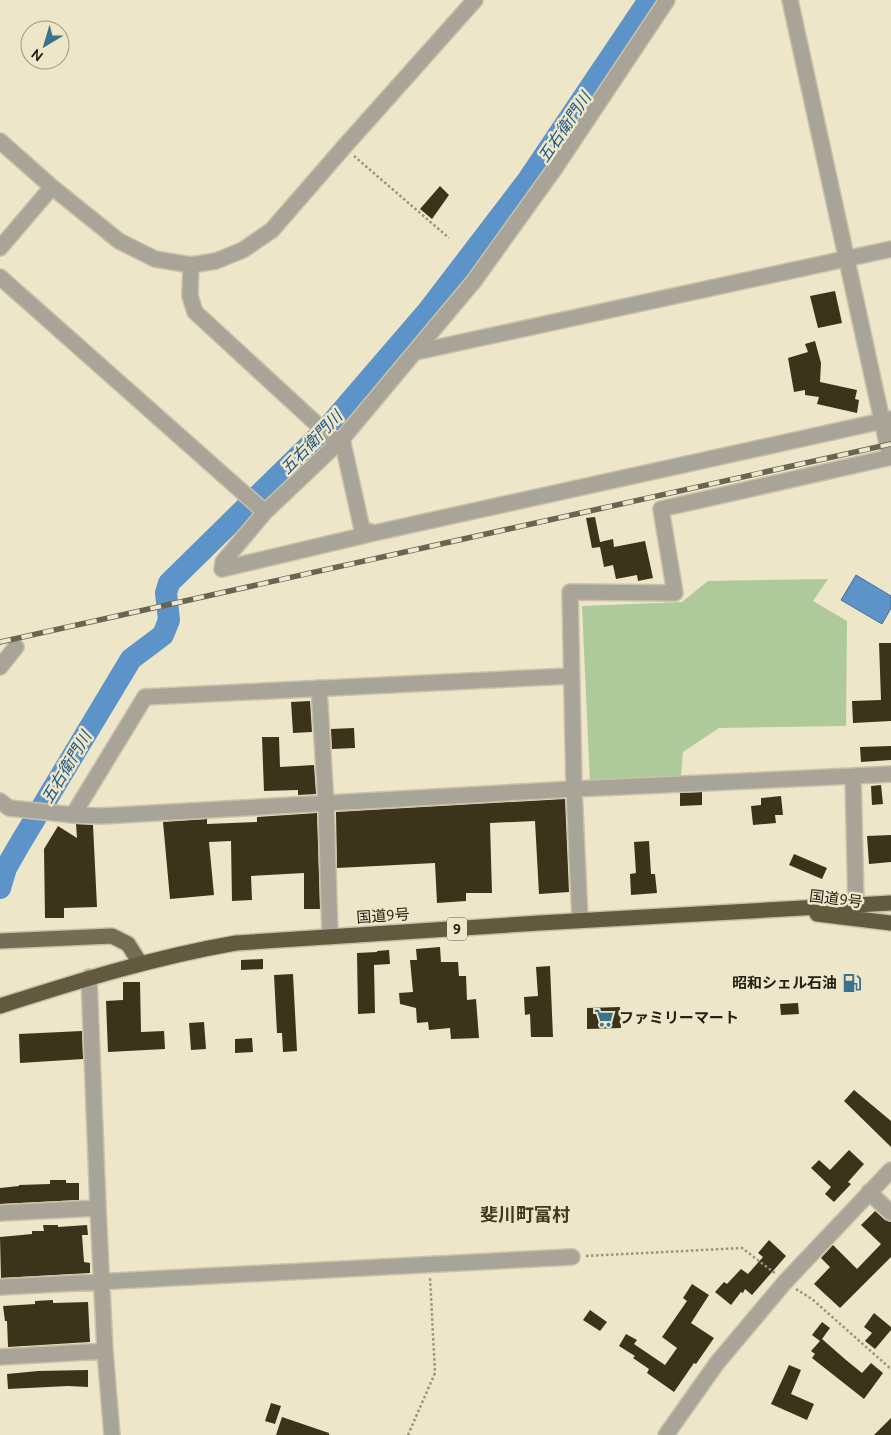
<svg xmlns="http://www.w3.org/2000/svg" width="891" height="1435" viewBox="0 0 891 1435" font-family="Ubuntu,'Noto Sans JP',sans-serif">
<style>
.green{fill:#aeca9a}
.water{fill:#5c93c8;stroke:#4b7092}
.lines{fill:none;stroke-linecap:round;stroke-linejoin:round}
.river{stroke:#5c93c8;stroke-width:22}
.building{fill:#3b341b}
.minor-casing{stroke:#c9c2a8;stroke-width:18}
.major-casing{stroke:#c9c2a8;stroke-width:18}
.highway-casing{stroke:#c9c2a8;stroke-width:18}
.path{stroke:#9a947e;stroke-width:2.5;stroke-dasharray:2.5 2.5;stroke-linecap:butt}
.minor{stroke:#a8a497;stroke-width:15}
.major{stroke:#746d56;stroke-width:15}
.highway{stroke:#62593f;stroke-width:15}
.rail-casing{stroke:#696453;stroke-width:5.5}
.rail{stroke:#eee6c8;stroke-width:4;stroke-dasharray:11;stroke-linecap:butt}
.labels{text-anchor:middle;stroke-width:5;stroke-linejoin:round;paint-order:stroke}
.shield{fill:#eee6c8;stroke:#605b4b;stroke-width:1}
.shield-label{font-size:14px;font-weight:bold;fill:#232015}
.street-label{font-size:15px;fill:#232015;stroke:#eee6c8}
.poi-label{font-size:15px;font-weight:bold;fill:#232015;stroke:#eee6c8;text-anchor:end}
.water-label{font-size:16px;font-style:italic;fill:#1a5588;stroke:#eee6c8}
.quarter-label{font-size:18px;font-weight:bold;fill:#403920;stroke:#eee6c8}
</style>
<rect width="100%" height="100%" fill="#eee6c8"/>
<path class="green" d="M828 579 813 601 847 621 846 726 719 728 683 752 681 776 590 782 582 606 682 602 708 581Z"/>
<path class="water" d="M856 575 891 596V608L882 624 841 600Z"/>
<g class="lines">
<path class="river" d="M0 888 6 868 18 847 131 659 163 635 169 620 166 593 169 583 329 426 428 311 528 180 649 0"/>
</g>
<path class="building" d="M440 186 449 195 432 219 420 209Z
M835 291 842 323 818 328 810 296Z
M815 341 821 363 820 382 857 390 855 399 859 400 857 413 817 404 819 397 805 395V390L794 392 788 358 808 352 805 344Z
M595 517 600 542 613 539 614 547 645 541 653 578 638 581 637 575 616 579 613 565 604 567 600 547 592 548 586 518Z
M879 643H891V721L853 723 852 701 881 700Z
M310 701 312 732 293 733 291 702Z
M354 728 355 748 332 749 331 729Z
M262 737H279L280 767 314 765 316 794 298 795V790L264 791Z
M891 746V760L861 762 860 747Z
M881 785 883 804 872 805 871 786Z
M702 792V805L680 806V793Z
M781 796 783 815H775L776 823 753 825 751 806 761 805V798Z
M565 799 569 892 539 894 535 821 490 823 492 893H466V901L437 903 435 863 337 868 336 812Z
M317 813 320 909H304V873L251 876 252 900 232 901 231 841 209 842 214 895 170 899 163 822 207 819V824L257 822V817Z
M76 824 93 825 97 907 64 908V918H45L44 849 58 826 77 838Z
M891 835V862L869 864 867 836Z
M649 841 651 874H655L657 893 631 895 630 874 636 873 634 842Z
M794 854 827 868 822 879 789 865Z
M440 947 441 962H458L459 976H466L467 1000 476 999 479 1038 451 1039 450 1028 429 1030 428 1022 417 1023 416 1008 400 1004 399 993 413 992 410 960H417L416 949Z
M389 950 390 964 374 965 375 1013 358 1014 357 953 377 952V951Z
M263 959V969L241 970V960Z
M550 966 553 1037H531L530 1014 525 1015 524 997 538 996 536 967Z
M293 974 297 1051 283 1052 282 1033H277L274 975Z
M123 982H140L141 1032 164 1031 165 1049 108 1052 106 1001 123 1000Z
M798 1003 799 1014 781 1015 780 1004Z
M620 1007 621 1028 587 1029V1008Z
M204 1022 206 1049 191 1050 189 1023Z
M82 1031 83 1059 20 1063 19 1034Z
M252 1038 253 1052 235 1053V1039Z
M854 1090 891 1121V1147L844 1101Z
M849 1150 864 1164 848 1182 851 1184 834 1202 825 1194 831 1187 811 1168 819 1160 830 1170Z
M50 1180H66V1183H79V1200L0 1204V1188L19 1186V1185L50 1184Z
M875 1211 885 1220 891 1222V1257L840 1308 814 1284 830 1267 821 1258 833 1245 857 1269 881 1244 861 1225Z
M43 1225H58V1227L87 1225 88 1235H82L84 1262 90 1263V1273L1 1278 0 1237 32 1234V1231H44Z
M769 1240 786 1256 752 1295 745 1289 743 1293 741 1292 731 1305 715 1292 724 1282 727 1284 741 1269 748 1274 763 1257 758 1253Z
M692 1284 709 1295 691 1323 714 1338 696 1364 694 1363 674 1392 647 1373 649 1369 633 1358 635 1356 619 1346 626 1334 637 1340 634 1344 665 1365 677 1348 662 1337 687 1301 683 1298Z
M53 1300V1303L88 1302 90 1342 8 1347 7 1321H5L3 1306 35 1304V1301Z
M590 1310 607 1322 600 1331 583 1320Z
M874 1313 891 1327V1330L875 1349 865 1341 872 1333 864 1327Z
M822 1322 830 1328 822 1339 846 1360 862 1373 871 1363 883 1373 864 1399 812 1358 815 1354 811 1351 820 1341 812 1335Z
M789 1365 801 1370 791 1394 814 1404 807 1420 771 1404Z
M88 1370V1387L68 1386 8 1389 7 1374 38 1371Z
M271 1403 281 1406 275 1424 265 1421Z
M282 1417 329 1433V1435H276Z
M891 1418V1435H874Z"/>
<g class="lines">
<g class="minor-casing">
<path id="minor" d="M790 0 890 457
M0 141 52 187 119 241 155 259 191 265 216 261 243 250 272 230 344 147 475 0
M0 248 52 187
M191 265 190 296 195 312 334 440 342 439 362 529 374 533 891 419
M0 277 265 512 342 439 474 281 553 171 667 0
M416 352 891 249
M265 512 223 562 222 569 374 533
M0 667 16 647
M319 688 326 804 330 937
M0 801 9 808 73 815 145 697 571 676
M73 815 102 816 574 789 853 776
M856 905 853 776 891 774
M580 920 574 789 570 592 675 593 661 509 891 457
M89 977 98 1208
M869 1192 891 1213
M0 1213 98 1208 105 1351 112 1435
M0 1287 572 1257
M0 1357 105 1351
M666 1435 717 1363 785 1282 891 1170"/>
</g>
<g class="major-casing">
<path id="major" d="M0 941 112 936 128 944 140 963"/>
</g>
<g class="highway-casing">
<path id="highway" d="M817 914 891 923
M0 1006C78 981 155 957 236 943L539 923 891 903"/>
</g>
<path class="path" d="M354 156 449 238
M586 1256 742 1248 776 1274
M796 1289 812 1299 891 1369
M408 1435 435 1373 430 1277"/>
<use href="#minor" class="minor"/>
<use href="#major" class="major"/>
<use href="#highway" class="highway"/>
<g class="rail-casing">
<path id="rail" d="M0 642 891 444"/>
</g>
<use href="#rail" class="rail"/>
</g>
<defs>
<g id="fuel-bare" transform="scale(1.5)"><path d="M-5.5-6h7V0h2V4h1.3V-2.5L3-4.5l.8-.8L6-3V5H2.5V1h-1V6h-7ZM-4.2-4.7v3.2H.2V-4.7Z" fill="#3b738d" stroke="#eee6c8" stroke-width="2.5" paint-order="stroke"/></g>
<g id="supermarket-bare" transform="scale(1.5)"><path d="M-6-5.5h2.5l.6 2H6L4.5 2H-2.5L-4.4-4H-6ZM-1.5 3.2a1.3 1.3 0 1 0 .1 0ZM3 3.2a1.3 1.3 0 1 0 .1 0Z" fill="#3b738d" stroke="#eee6c8" stroke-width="2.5" paint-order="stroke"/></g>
</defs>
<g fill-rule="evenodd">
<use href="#fuel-bare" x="852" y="983"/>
<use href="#supermarket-bare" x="604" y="1018"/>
</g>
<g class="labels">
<rect class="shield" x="447" y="917.5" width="20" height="23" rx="4"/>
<g class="shield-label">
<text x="457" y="934">9</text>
</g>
<g class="street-label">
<text transform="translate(836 899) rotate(7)" y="5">国道9号</text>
<text transform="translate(383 916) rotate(-4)" y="5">国道9号</text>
</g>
<g class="poi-label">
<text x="837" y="988">昭和シェル石油</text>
<text x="619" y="1023" text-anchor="start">ファミリーマート</text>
</g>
<g class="water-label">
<text transform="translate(564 127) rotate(-56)" y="6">五右衛門川</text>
<text transform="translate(311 442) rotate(-46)" y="6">五右衛門川</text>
<text transform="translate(66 767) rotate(-59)" y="6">五右衛門川</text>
</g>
<g class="quarter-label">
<text x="525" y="1221">斐川町富村</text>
</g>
</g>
<g transform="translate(45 45) rotate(218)"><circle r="24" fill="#eee6c8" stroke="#9d9780"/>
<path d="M0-4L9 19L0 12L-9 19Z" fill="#3b738d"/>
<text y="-8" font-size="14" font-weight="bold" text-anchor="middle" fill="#232015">N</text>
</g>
</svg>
